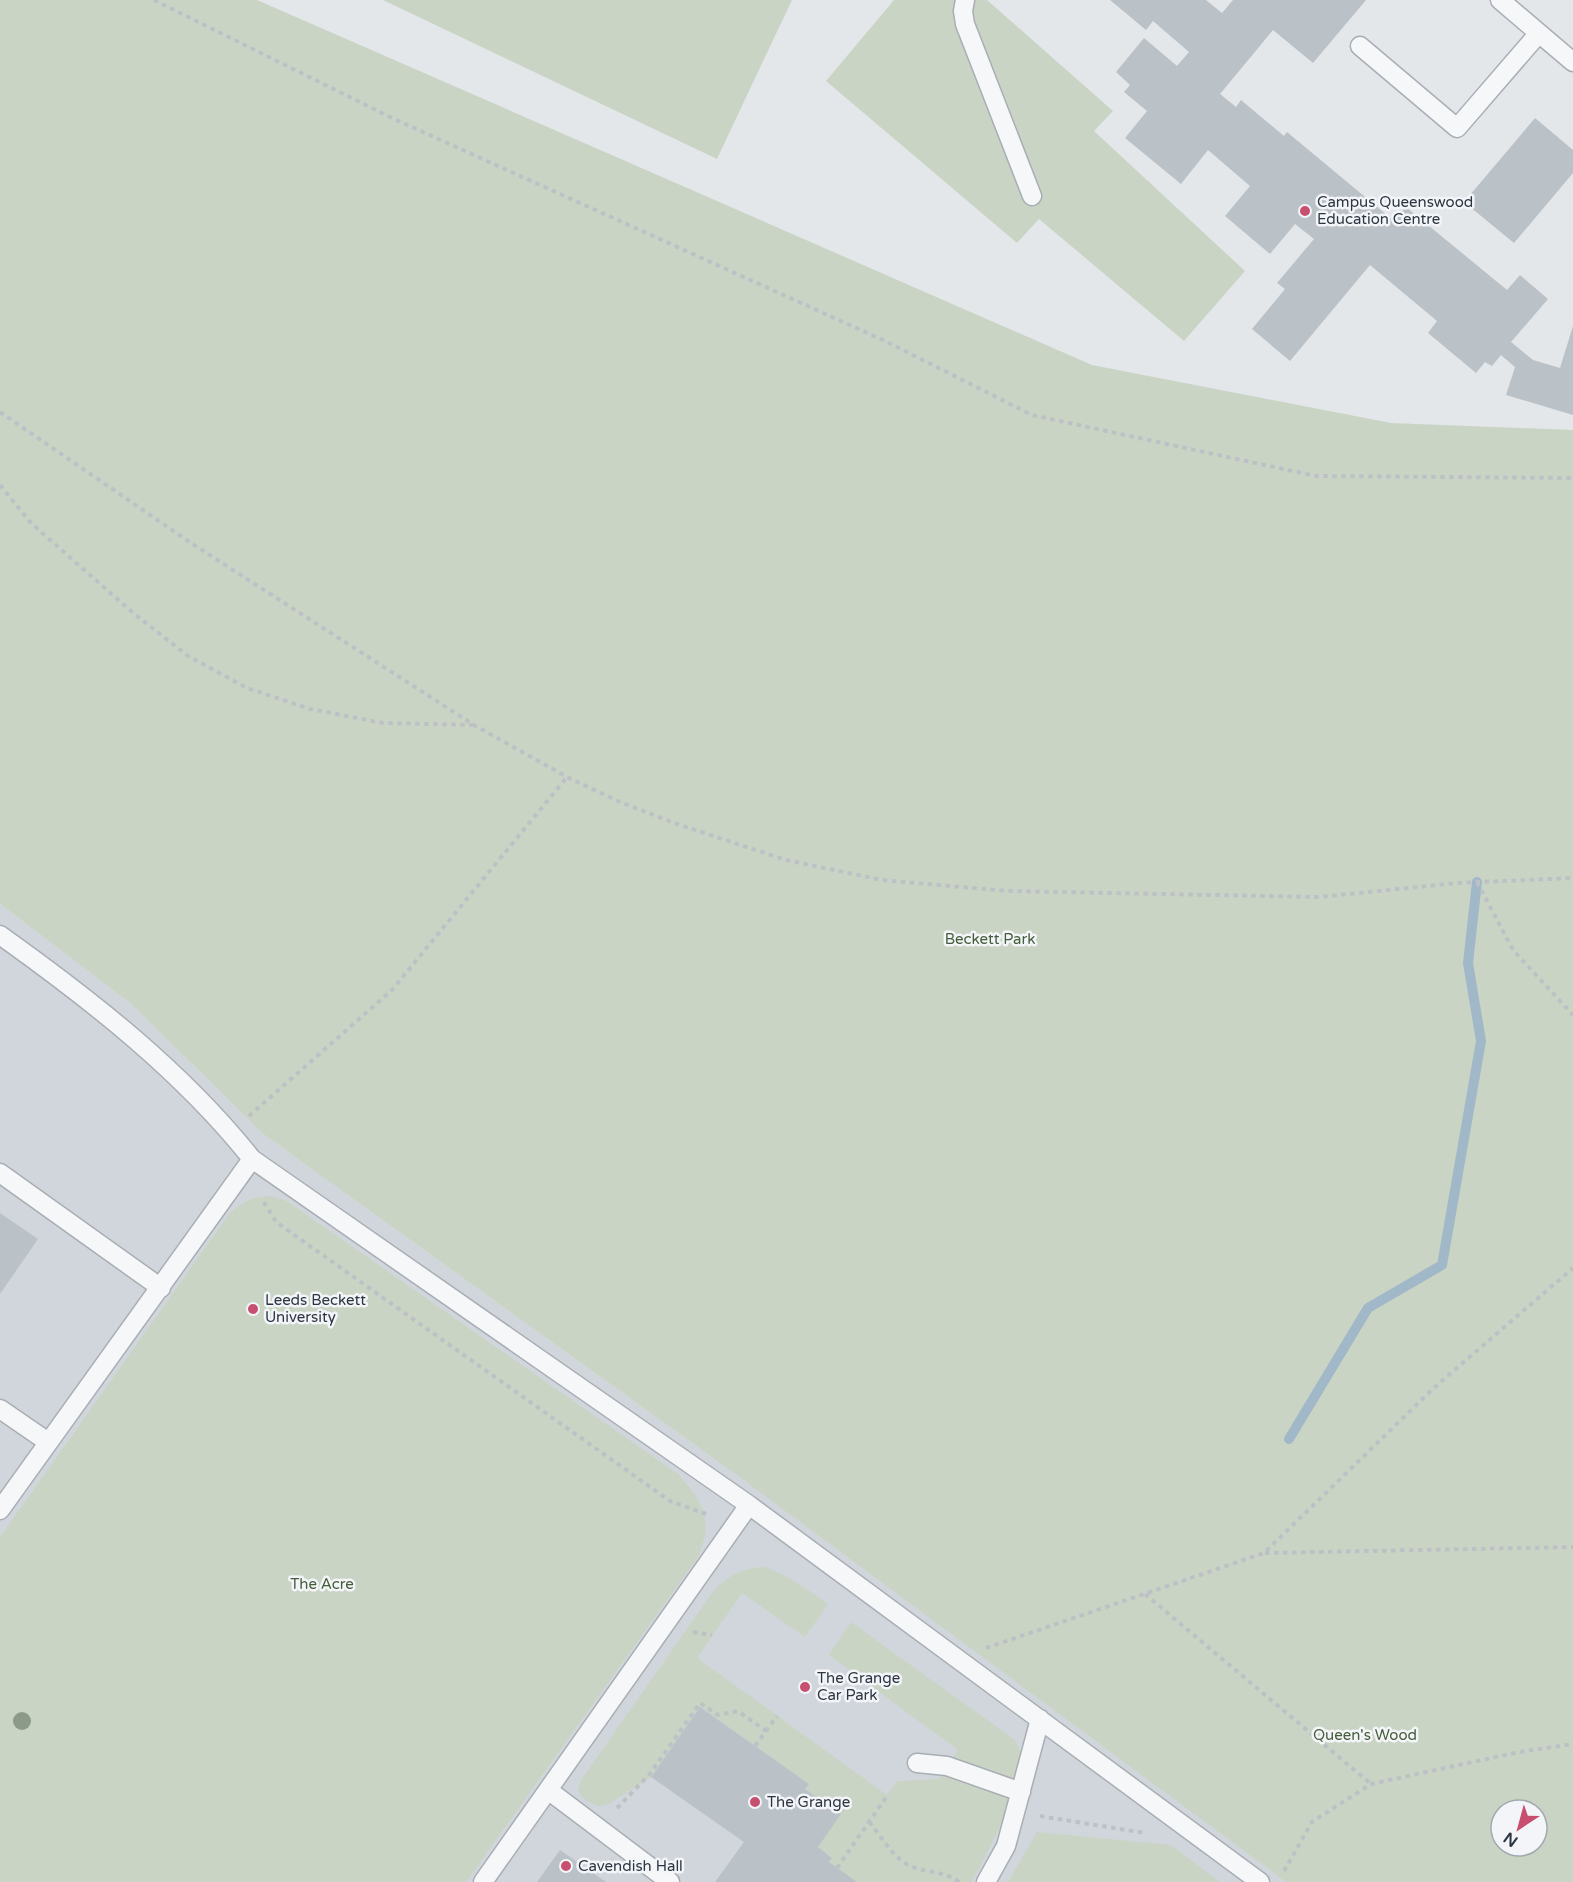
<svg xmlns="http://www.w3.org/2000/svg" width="1573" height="1882" viewBox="0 0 1573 1882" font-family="'Varela Round',sans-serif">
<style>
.built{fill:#d1d6dc;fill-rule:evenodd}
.green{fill:#cad4c5;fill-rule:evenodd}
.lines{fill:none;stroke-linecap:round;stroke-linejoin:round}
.stream{stroke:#a0b8c8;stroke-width:10}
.building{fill:#bac1c7}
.lane-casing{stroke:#a8aeb4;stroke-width:21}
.path{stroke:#bdc1c6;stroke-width:4;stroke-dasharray:4.5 4.5;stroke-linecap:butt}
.lane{stroke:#f6f7f9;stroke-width:18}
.tree{fill:#8c9b89}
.poi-dot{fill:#c75070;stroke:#f3f5f8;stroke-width:2}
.labels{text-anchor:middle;stroke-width:5;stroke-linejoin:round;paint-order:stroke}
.poi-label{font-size:15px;fill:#2c3642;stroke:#f3f5f8;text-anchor:start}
.park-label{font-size:15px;fill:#445d3a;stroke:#f3f5f8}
</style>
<rect width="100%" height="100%" fill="#e3e7ea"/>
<path class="built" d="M0 904 130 1003 263 1134 749 1484 1087 1638 1573 1575V1882H0ZM1501 1810H1537V1846H1501Z"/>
<path class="green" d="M0 0H257L1092 365 1391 423 1573 430V1882H1286L749 1484 263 1134 130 1003 0 904ZM1501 1810H1537V1846H1501Z
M383 0H792L717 159Z
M894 0H987L1113 111 1094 131 1245 271 1184 341 1039 219 1017 243 826 81Z
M270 1196 287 1201 678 1474C703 1502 714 1520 698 1557L466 1882H0V1537L229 1214C243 1201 250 1197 270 1196Z
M765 1567C789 1576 807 1589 828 1604L805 1637 742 1593 697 1658 887 1795 897 1781 938 1779 958 1750 829 1655 851 1622 1015 1740C1017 1745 1021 1751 1022 1757 1026 1782 985 1857 972 1882H857L829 1862 832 1857 818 1847 841 1814 805 1789 808 1783 700 1707 651 1777 609 1804 598 1806 585 1800 578 1791 581 1780 714 1590C731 1575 741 1568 765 1567Z
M1037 1832 1171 1845 1220 1882H1008Z"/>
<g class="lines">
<path class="stream" d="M1289 1439 1368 1308 1442 1265 1481 1041 1468 963 1477 882"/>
</g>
<path class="building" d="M1110 0H1206L1222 13 1233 0H1366L1313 63 1273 30 1220 94 1236 107 1241 100 1284 136 1287 132 1394 221 1406 207 1507 290 1520 275 1548 299 1511 342 1533 360 1560 368 1573 326V415L1506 395 1515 367 1501 355 1492 366 1485 362 1476 373 1428 333 1437 321 1370 265 1290 361 1252 329 1285 289 1277 283 1314 239 1295 224 1270 254 1225 216 1250 186 1208 150 1181 184 1125 138 1147 111 1124 92 1130 85 1116 72 1144 38 1177 66 1189 52 1153 21 1146 30Z
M1535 118 1573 150V173L1514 243 1464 202Z
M0 1213 38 1239 0 1294Z
M700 1707 809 1784 805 1789 841 1814 818 1847 832 1858 829 1862 857 1882H715L744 1842 651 1777Z
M560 1850 606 1882H537Z"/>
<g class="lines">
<g class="lane-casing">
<path id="lane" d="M965 0 963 11 965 24 1032 196
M1500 0 1573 62
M1360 46 1457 128 1539 33
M0 935C91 1000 182 1071 252 1159L749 1505 1260 1882
M0 1173 161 1288
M0 1409 48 1442
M0 1510 252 1159
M917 1763 947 1766 1021 1792
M548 1790 670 1882
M483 1882 749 1505
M986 1882 1006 1846 1040 1719"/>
</g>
<path class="path" d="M154 0 392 118 883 340 1032 415 1316 476 1573 478
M0 412 188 541 474 725 567 777 620 802 677 824 786 860 882 880 1007 891 1319 897 1457 883 1573 878
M0 485 31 523 132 612 188 656 247 688 310 709 383 723 474 725
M1477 882 1513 950 1573 1015
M249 1116 392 990 567 777
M264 1202 276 1222 670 1501 709 1515
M1265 1553 1573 1547
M1145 1594 1371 1784
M693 1632 712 1635
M986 1648 1264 1553 1437 1385 1573 1268
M755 1746 777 1716
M617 1808 649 1775 700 1703 718 1715 738 1711 766 1731
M1040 1816 1145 1833
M869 1822C882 1837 892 1857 910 1866 927 1873 945 1871 959 1882
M837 1868 887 1796
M1284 1871 1312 1822 1371 1784 1519 1752 1573 1744"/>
<use href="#lane" class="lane"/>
</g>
<circle class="tree" cx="22" cy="1721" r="9"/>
<g class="poi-dot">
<circle cx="1305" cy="211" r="6"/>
<circle cx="253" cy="1309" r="6"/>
<circle cx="805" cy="1687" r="6"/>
<circle cx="755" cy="1802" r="6"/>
<circle cx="566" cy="1866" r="6"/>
</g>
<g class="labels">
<g class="poi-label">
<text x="1317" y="207">Campus Queenswood<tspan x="1317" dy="17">Education Centre</tspan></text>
<text x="265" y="1305">Leeds Beckett<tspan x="265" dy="17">University</tspan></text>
<text x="817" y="1683">The Grange<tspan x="817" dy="17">Car Park</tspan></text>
<text x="767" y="1807">The Grange</text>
<text x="578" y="1871">Cavendish Hall</text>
</g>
<g class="park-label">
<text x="990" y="944">Beckett Park</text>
<text x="322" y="1589">The Acre</text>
<text x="1365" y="1740">Queen's Wood</text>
</g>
</g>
<g transform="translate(1519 1828) rotate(216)"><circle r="28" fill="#f3f5f8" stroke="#a3a9af" stroke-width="1.5"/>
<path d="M0-4.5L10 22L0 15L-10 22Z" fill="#c75070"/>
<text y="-9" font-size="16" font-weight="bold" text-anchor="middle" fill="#2c3642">N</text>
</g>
</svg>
